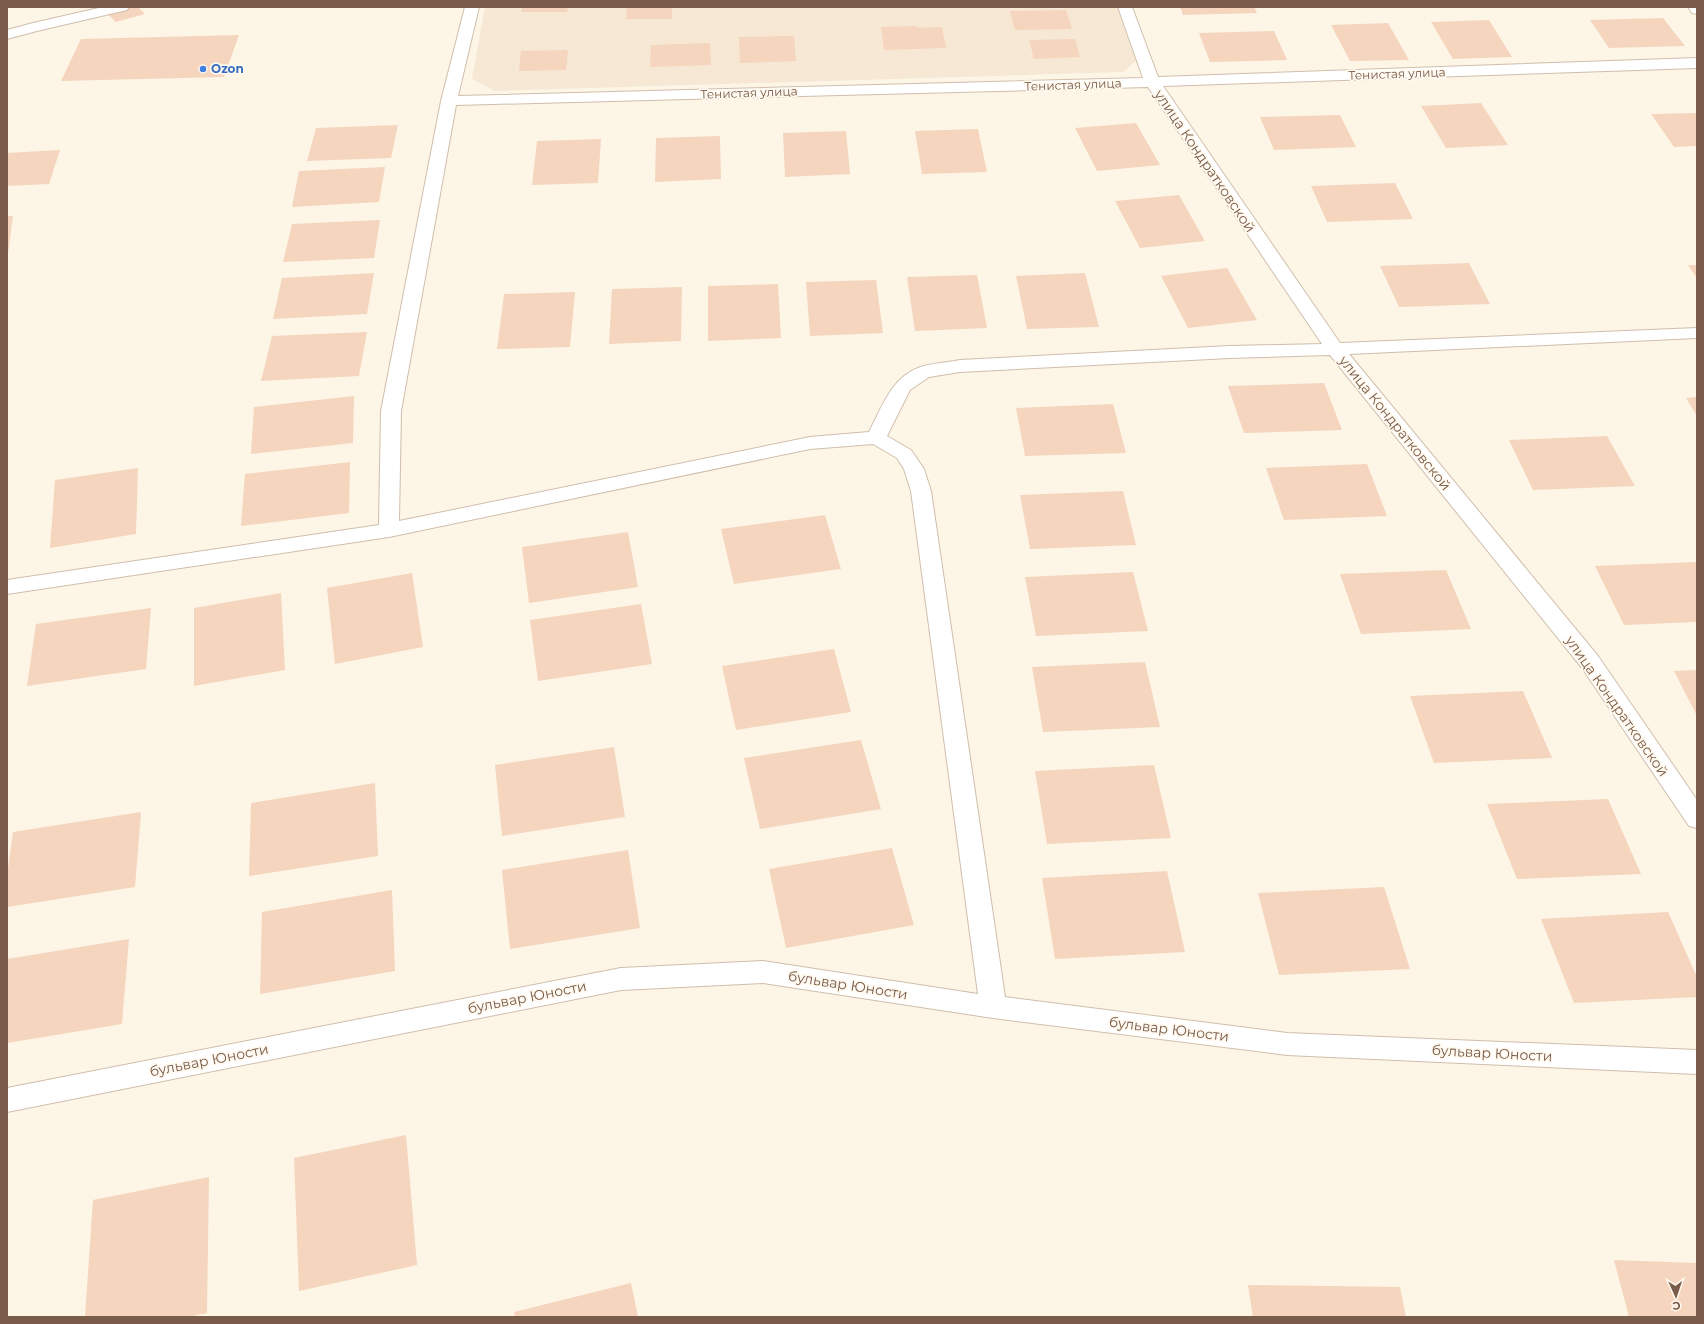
<svg xmlns="http://www.w3.org/2000/svg" width="1704" height="1324" viewBox="0 0 1704 1324" font-family="Montserrat,sans-serif">
<style>
.residential{fill:#f6e8d5}
.building{fill:#f5d5bd}
.lines{fill:none;stroke-linecap:round;stroke-linejoin:round}
.lane-casing{stroke:#d0beab;stroke-width:2}
.street-casing{stroke:#d0beab;stroke-width:2}
.lane{fill:#fff;fill-rule:evenodd}
.street{fill:#fff;fill-rule:evenodd}
.shop-dot{fill:#3f7fe0;stroke:#fff9ef;stroke-width:1.5}
.labels{text-anchor:middle;stroke-width:3.5;stroke-linejoin:round;paint-order:stroke}
.far-shop-label{font-size:12px;font-weight:bold;fill:#366cbe;stroke:#fff9ef;text-anchor:start}
.far-street-label{font-size:12px;fill:#795c49;stroke:#fff9ef}
.street-label{font-size:14px;fill:#795c49;stroke:#fff9ef}
</style>
<rect width="100%" height="100%" fill="#fdf6e7"/>
<path class="residential" d="M485 7H1117L1136 61 1123 72 495 91 472 79Z"/>
<path class="building" d="M100 7H138L145 14 116 22Z
M522 7H568L567 12H521Z
M627 7H672V19H626Z
M1180 7H1254L1257 13 1183 15Z
M1066 10 1072 29 1015 30 1010 11Z
M1663 18 1685 46 1609 48 1590 20Z
M1489 20 1512 57 1453 59 1431 22Z
M1388 23 1409 60 1350 61 1331 25Z
M916 26 917 28 942 27 946 48 884 50 881 27Z
M1274 31 1287 60 1210 62 1199 33Z
M239 35 224 77 61 81 81 39Z
M794 36 796 61 740 63 739 37Z
M1075 39 1080 57 1034 59 1029 40Z
M710 43 711 65 650 67 651 45Z
M568 50 566 70 519 71 521 51Z
M1481 103 1508 145 1446 148 1421 106Z
M1697 113V146L1674 147 1651 114Z
M1340 115 1356 147 1274 150 1260 117Z
M1136 123 1160 165 1097 171 1075 128Z
M398 125 391 158 307 161 316 128Z
M978 129 987 172 922 174 915 131Z
M846 131 850 174 785 177 783 133Z
M720 136 721 179 655 182 656 138Z
M601 139 598 183 532 185 537 141Z
M60 150 49 184 7 186V153Z
M385 167 379 202 292 207 299 171Z
M1395 183 1413 219 1327 222 1311 186Z
M1179 195 1205 241 1140 248 1115 201Z
M7 216H13L8 254H7Z
M380 220 374 258 283 262 292 224Z
M1469 263 1490 304 1399 307 1380 266Z
M1688 265H1697V278Z
M1227 268 1257 320 1188 328 1161 276Z
M374 273 367 314 273 319 282 278Z
M1085 273 1099 327 1027 329 1016 276Z
M977 275 987 328 915 331 907 277Z
M876 280 883 333 810 336 806 282Z
M778 284 781 338 708 341V286Z
M682 287 681 341 609 344 612 289Z
M575 292 570 347 497 349 504 294Z
M367 332 359 376 261 381 272 336Z
M1324 383 1342 430 1244 433 1228 386Z
M354 396 353 443 251 454 254 407Z
M1697 397V416L1686 398Z
M1113 404 1126 453 1025 456 1016 408Z
M1607 436 1635 486 1533 490 1509 440Z
M350 462 349 513 241 526 245 474Z
M1367 464 1387 516 1284 520 1266 468Z
M138 468 136 534 50 548 55 480Z
M1123 491 1136 545 1030 549 1020 495Z
M825 515 841 569 734 584 721 529Z
M628 532 638 587 529 603 522 547Z
M1697 562V622L1624 625 1595 566Z
M1446 570 1471 629 1361 634 1340 574Z
M1133 572 1148 631 1036 636 1025 577Z
M412 573 423 647 335 664 327 588Z
M281 593 285 670 194 686V608Z
M641 604 652 664 538 681 530 620Z
M151 608 146 669 27 686 36 624Z
M834 649 851 712 736 730 722 666Z
M1145 662 1160 727 1043 732 1032 667Z
M1697 670V716L1674 671Z
M1523 691 1552 758 1434 763 1410 696Z
M861 740 881 809 760 829 744 758Z
M614 747 625 817 502 836 495 765Z
M1154 765 1171 838 1047 844 1035 771Z
M375 783 378 856 249 876 251 803Z
M1608 799 1641 874 1517 879 1487 804Z
M141 812 135 887 7 907V875L13 832Z
M892 848 914 925 786 948 769 869Z
M628 850 640 928 510 949 502 870Z
M1167 871 1185 952 1055 959 1042 878Z
M1384 887 1410 969 1279 975 1258 893Z
M392 890 395 971 260 994 262 912Z
M1668 912 1697 977V997L1574 1003 1541 919Z
M129 939 122 1024 7 1043V959Z
M406 1135 417 1265 299 1291 294 1158Z
M209 1177 207 1313 188 1317H85L93 1200Z
M1614 1260 1697 1263V1317H1629Z
M631 1283 638 1317H515L514 1312Z
M1248 1285 1400 1287 1406 1317H1253Z"/>
<g class="lines">
<g class="lane-casing">
<path id="lane" d="M103 7H129L127 10 37 31 7 39V30L33 23Z"/>
</g>
<g class="street-casing">
<path id="street" d="M465 7H479L458 96 1143 78 1118 7H1132L1158 77 1697 58V68L1163 86 1340 343 1697 328V338L1349 354 1598 656 1697 800V828L1689 826 1582 668 1330 355 1230 358 960 372 929 377 910 390 887 436 911 450 924 469 931 491 1005 997 1287 1033 1697 1050V1074L1287 1055 993 1018 763 983 621 990 7 1112V1088L621 968 763 961 978 994 911 491 904 469 897 458 873 444 810 449 389 537 7 594V580L379 525 381 411 441 101ZM1148 87 1322 344 1230 346 960 360C946 363 930 363 918 368 891 378 881 409 869 432L810 437 399 521 401 411 456 105Z
M1688 7H1697V14L1692 13Z"/>
</g>
<use href="#lane" class="lane"/>
<use href="#street" class="street"/>
</g>
<circle class="shop-dot" cx="203" cy="69" r="4"/>
<g class="labels">
<g class="far-shop-label">
<text x="211" y="73">Ozon</text>
</g>
<g class="far-street-label">
<text transform="translate(1397 74) rotate(-2)" y="4">Тенистая улица</text>
<text transform="translate(1073 85) rotate(-2)" y="4">Тенистая улица</text>
<text transform="translate(749 93) rotate(-2)" y="4">Тенистая улица</text>
</g>
<g class="street-label">
<text transform="translate(1205 161) rotate(56)" y="5">улица Кондратковской</text>
<text transform="translate(1395 423) rotate(51)" y="5">улица Кондратковской</text>
<text transform="translate(1617 706) rotate(55)" y="5">улица Кондратковской</text>
<text transform="translate(848 985) rotate(9)" y="5">бульвар Юности</text>
<text transform="translate(527 997) rotate(-11)" y="5">бульвар Юности</text>
<text transform="translate(1169 1029) rotate(7)" y="5">бульвар Юности</text>
<text transform="translate(1492 1053) rotate(3)" y="5">бульвар Юности</text>
<text transform="translate(209 1060) rotate(-11)" y="5">бульвар Юности</text>
</g>
</g>
<rect width="1704" height="1324" fill="none" stroke="#795c49" stroke-width="16"/>
<g transform="translate(1676 1296) rotate(177)" stroke="#fff9ef" stroke-width="3" paint-order="stroke">
<path d="M0-3L7 15L0 10L-7 15Z" fill="#795c49"/>
<text y="-6" font-size="11" font-weight="bold" text-anchor="middle" fill="#795c49">С</text>
</g>
</svg>
